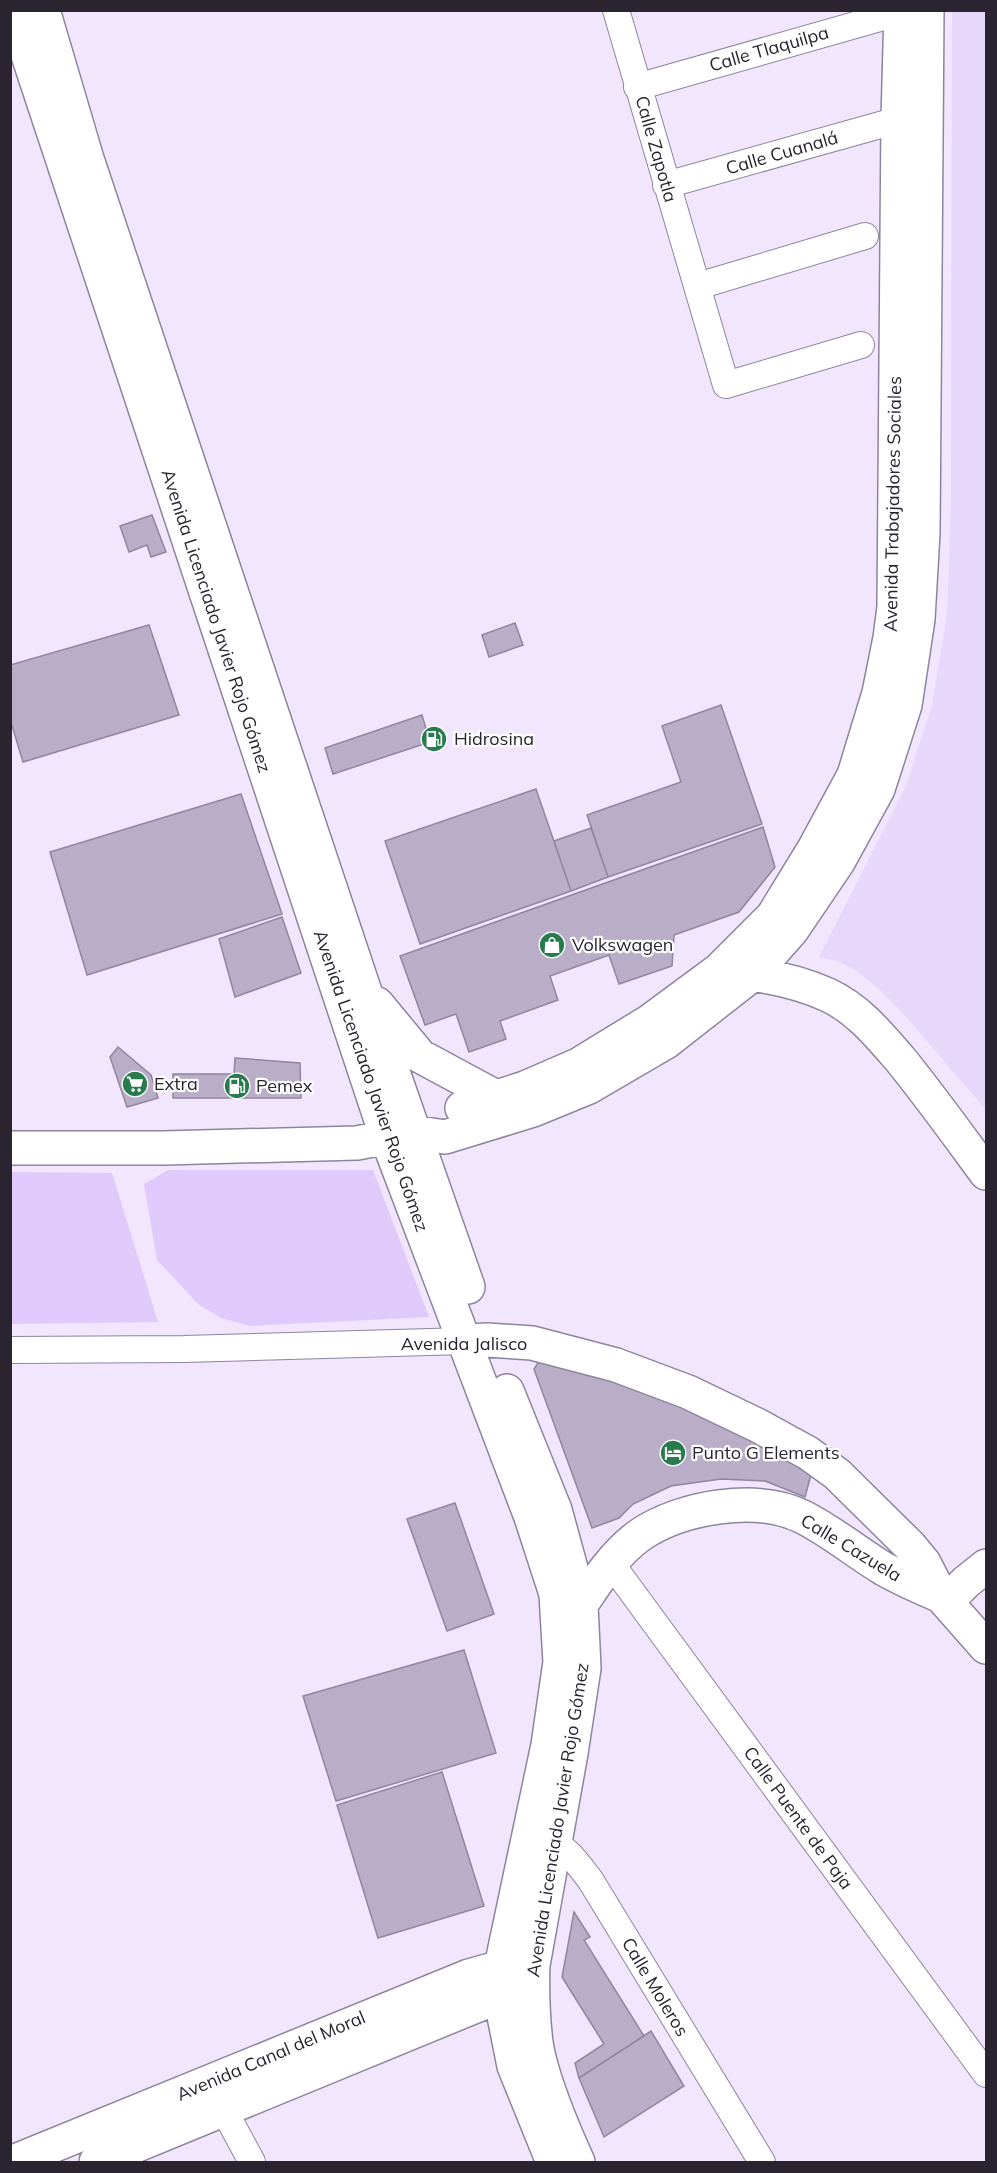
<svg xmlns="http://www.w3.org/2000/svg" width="997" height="2173" viewBox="0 0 997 2173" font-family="Mulish,sans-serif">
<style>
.built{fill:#e7d7fb}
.green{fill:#e0cafb}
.building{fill:#b9adc8;stroke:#91859f;stroke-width:1.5}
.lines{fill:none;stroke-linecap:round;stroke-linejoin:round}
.minor-casing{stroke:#8f849e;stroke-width:28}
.major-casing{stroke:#8f849e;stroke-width:36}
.minor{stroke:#fff;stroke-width:26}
.major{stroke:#fff;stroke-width:33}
.labels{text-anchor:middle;stroke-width:4.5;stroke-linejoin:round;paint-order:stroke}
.street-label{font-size:18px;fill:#29242f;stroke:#fff}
.poi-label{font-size:18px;fill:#29242f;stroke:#fff;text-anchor:start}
</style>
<rect width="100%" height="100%" fill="#f1e6fe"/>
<path class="built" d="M952 11H986V1110L902 1012 880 990 857 971 837 961 819 957 906 786 932 705 947 616 951 499Z"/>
<path class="green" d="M168 1170H373L429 1317 250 1326 221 1318 198 1304 157 1260 144 1184Z
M11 1172 112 1173 158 1322 11 1324Z"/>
<path class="building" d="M152 515 166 552 151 557 147 545 129 552 120 526Z
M515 623 523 645 489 657 482 635Z
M149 625 179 715 23 762 10 719V665Z
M721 705 762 824 608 877 587 815 681 782 662 726Z
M422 715 430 742 333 774 325 748Z
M536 789 571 891 420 944 385 841Z
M241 794 282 914 87 975 50 852Z
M763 827 775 867 739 912 674 935 672 966 619 984 609 955 550 976 558 1000 500 1021 506 1039 469 1052 456 1014 425 1025 400 956Z
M591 828 608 877 571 891 554 841Z
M282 917 301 973 235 997 219 939Z
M118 1047 151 1075 158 1098 127 1107 110 1057Z
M235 1058 300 1063 301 1098H173V1074H234Z
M541 1358 619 1380 751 1435 812 1471 805 1497 765 1481 721 1479 671 1486 633 1504 619 1518 592 1528 534 1369Z
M455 1503 494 1614 447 1631 407 1519Z
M464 1650 496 1753 336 1801 303 1696Z
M442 1772 484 1906 378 1938 337 1805Z
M574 1912 590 1937 584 1940 644 2036 579 2078 575 2063 604 2044 562 1977Z
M651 2031 684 2086 604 2137 579 2078Z"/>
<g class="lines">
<g class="minor-casing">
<path id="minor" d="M616 10 726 385 861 345
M637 87 901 12
M666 185 898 120
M698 286 865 236
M10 1350 184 1349 465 1341
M610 1562 986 2074
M540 1838C565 1844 576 1861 591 1881L762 2162
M224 2110 252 2162"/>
</g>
<g class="major-casing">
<path id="major" d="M13 10 387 1138 531 1517 556 1594 560 1662 548 1745 501 1967 500 1996 514 2066 553 2162
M43 10 87 159 363 986 468 1287
M734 972C765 975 800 982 828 995 858 1009 879 1035 900 1059 930 1096 958 1135 986 1173
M377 1004 420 1056 496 1097
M462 1108 525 1088 578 1065 650 1021 719 970 773 916 814 849 854 775 879 693 890 638 894 607 898 120 901 10
M10 1148H164L357 1143 413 1132 445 1137 533 1110 589 1087 666 1042 753 974 792 930 838 862 878 789 905 705 918 619 923 533 927 10
M465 1341 487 1340 532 1343 616 1365 688 1392 757 1425 808 1453 837 1474 910 1546 924 1563 941 1596 986 1647
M507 1391 555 1510 581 1605 584 1668 571 1753 533 1965C532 1991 533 2034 539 2058 548 2094 563 2129 578 2162
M946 1602 966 1582 986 1566
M581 1605C598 1579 615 1553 640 1535 681 1507 757 1494 803 1517 831 1531 856 1552 884 1569 902 1579 922 1588 941 1596
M13 2162 469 1976 501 1967 522 1966
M96 2162 500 1996 519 1990"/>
</g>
<use href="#minor" class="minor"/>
<use href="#major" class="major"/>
</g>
<defs>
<g id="fuel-disc" transform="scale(1.35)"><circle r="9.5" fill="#287b4d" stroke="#fff"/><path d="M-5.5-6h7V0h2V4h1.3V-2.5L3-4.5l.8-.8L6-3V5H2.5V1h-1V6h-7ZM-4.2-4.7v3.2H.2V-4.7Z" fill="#fff"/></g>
<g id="shop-disc" transform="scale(1.35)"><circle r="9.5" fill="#287b4d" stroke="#fff"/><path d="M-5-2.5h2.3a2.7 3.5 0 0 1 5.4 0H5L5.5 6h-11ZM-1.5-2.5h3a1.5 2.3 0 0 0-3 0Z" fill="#fff"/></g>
<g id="supermarket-disc" transform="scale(1.35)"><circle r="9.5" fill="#287b4d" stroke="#fff"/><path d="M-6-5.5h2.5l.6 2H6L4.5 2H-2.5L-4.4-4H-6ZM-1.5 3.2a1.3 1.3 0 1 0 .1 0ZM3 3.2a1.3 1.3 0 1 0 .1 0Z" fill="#fff"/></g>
<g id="hotel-disc" transform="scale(1.35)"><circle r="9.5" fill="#287b4d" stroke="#fff"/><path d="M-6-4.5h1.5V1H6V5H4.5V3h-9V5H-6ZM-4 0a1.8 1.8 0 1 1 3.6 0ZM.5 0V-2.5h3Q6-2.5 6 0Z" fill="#fff"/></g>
</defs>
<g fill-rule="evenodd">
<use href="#fuel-disc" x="434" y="739"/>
<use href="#shop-disc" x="552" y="945"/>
<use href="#supermarket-disc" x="135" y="1084"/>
<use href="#fuel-disc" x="237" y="1086"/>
<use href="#hotel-disc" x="673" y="1453"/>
</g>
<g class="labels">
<g class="street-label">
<text transform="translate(769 49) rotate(-16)" y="6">Calle Tlaquilpa</text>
<text transform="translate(656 149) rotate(74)" y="6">Calle Zapotla</text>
<text transform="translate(782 153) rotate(-16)" y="6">Calle Cuanalá</text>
<text transform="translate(893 504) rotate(-89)" y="6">Avenida Trabajadores Sociales</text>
<text transform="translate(216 621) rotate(72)" y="6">Avenida Licenciado Javier Rojo Gómez</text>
<text transform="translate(371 1081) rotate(71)" y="6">Avenida Licenciado Javier Rojo Gómez</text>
<text x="464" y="1350">Avenida Jalisco</text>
<text transform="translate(851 1548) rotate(31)" y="6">Calle Cazuela</text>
<text transform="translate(798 1818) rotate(54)" y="6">Calle Puente de Paja</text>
<text transform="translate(558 1820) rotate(-81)" y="6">Avenida Licenciado Javier Rojo Gómez</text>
<text transform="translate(655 1987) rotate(59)" y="6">Calle Moleros</text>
<text transform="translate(271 2056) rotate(-23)" y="6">Avenida Canal del Moral</text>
</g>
<g class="poi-label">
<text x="454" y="745">Hidrosina</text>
<text x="572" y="951">Volkswagen</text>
<text x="154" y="1090">Extra</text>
<text x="256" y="1092">Pemex</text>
<text x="692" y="1459">Punto G Elements</text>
</g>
</g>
<rect width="997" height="2173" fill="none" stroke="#29242f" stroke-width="24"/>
</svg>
